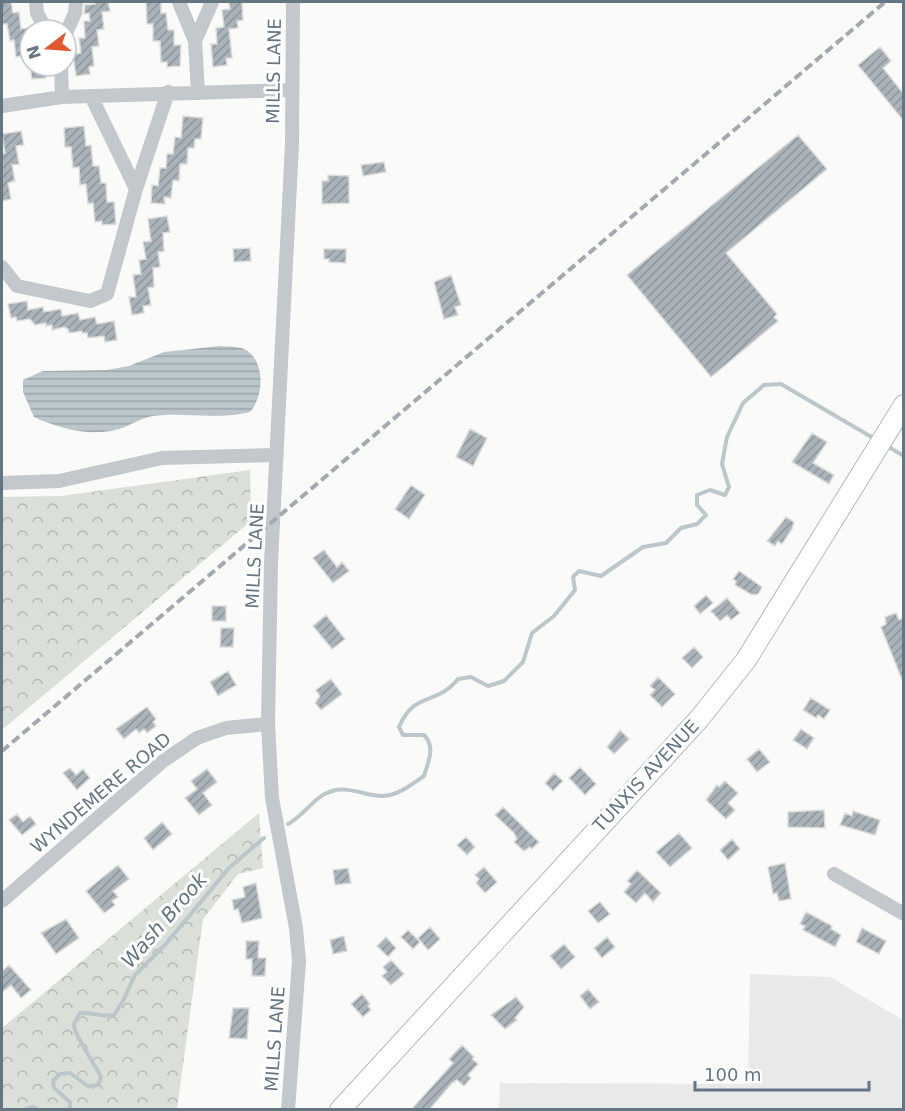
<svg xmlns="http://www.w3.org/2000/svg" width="905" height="1111" viewBox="0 0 905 1111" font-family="'DejaVu Sans',sans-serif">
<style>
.built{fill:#e8e9e9}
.forest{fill:url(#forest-crowns)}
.water{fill:url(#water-rules)}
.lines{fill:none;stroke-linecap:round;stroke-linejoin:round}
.stream{stroke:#bbc7cb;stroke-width:4}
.building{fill:url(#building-hatch);stroke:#dcdcda;stroke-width:1.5}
.secondary-casing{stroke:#b3babf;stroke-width:22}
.minor{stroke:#c3c8cc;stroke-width:14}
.secondary{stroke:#fff;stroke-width:20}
.rail{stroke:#a2aab0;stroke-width:4;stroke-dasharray:9 4.5;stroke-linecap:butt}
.labels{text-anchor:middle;stroke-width:6;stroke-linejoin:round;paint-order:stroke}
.street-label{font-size:18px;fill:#657683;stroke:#fff}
.water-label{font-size:20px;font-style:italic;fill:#60757c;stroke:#fff}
</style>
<defs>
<pattern id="forest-crowns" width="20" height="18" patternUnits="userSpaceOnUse" patternTransform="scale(1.5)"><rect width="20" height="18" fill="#dadfd7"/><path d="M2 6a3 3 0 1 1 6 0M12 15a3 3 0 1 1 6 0" fill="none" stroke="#b4b9b4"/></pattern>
<pattern id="water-rules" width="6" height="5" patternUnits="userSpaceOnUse" patternTransform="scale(1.5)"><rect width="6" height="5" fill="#bbc7cb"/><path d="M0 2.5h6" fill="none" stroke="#9ca6aa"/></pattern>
<pattern id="building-hatch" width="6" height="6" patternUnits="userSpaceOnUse" patternTransform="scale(1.5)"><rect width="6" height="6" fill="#aab3b9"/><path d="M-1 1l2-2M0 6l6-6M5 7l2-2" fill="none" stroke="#8e969c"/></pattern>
</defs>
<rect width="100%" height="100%" fill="#fafaf8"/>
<path class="built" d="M750 974 830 977 903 1020V1109H499L500 1083 748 1084Z"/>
<path class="forest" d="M250 470 251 521 2 730V497L61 496Z
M259 813 263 868 238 874 203 919 177 1109H2V1028Z"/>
<path class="water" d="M220 346C227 347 237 346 244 349 266 360 264 396 250 412 220 420 185 412 153 416 140 418 130 426 119 429 91 437 60 429 34 417L23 392V380L43 371 107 370 129 366 164 352Z"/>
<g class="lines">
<path class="stream" d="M887 446 904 456
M288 824C305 815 314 796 332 791 350 786 365 796 382 796 398 796 412 784 424 776 428 762 436 747 424 735H403L399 727C415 690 435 707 458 679L471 677 488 686 504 681 523 662 532 633 554 616 575 590 573 577 579 571 601 576 643 547 666 543 681 528 697 524 706 515 697 505V495L710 490 725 495 729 487 722 464 727 437 743 403 764 385 781 384 875 439
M23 1110 33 1107 38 1110
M70 1110V1102L54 1088 53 1081 60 1074 70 1073 88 1086 98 1085 101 1077C96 1066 74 1034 74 1026 74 1021 78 1017 80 1013 92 1012 102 1017 114 1015L123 1001 135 975 165 945 229 868 264 838"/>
</g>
<path class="building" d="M2 2H11L13 13 19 12 21 29 28 28 30 55 16 57 14 40 10 41 7 24H2Z
M95 2H108L110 11 102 12 104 29 97 30 99 46 92 47 94 66 89 67 90 74 76 76 73 54 81 53 79 38H85L84 21H90L89 13 84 14 85 5 95 4Z
M146 2H161V13H166L168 30H174V45H181L180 66 167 67V62H161L160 41H153V24H147Z
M229 2H242L243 20 237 21 238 28 229 29 232 58H226L227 65 213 67 211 44H217L216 28 224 27 222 10 230 9Z
M880 47 891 61 883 68 903 93V120L858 65Z
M30 66H44L46 78 32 79Z
M183 116 203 118 201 139H195L194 148H188L187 164H180L179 181 173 180 171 198 164 197 165 204 151 203 152 185 158 186 160 168H166L167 154H173L175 137 181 138Z
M84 126 86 146 91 145 93 166H99L101 183H106L107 202H114L116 224 102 225V221L95 222 93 203 88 204 86 184 80 185 79 167 73 168 71 147H65L64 128Z
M21 131 24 145 16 146 19 164 12 165 15 181 8 183 11 199 2 201V154L5 153 2 134Z
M798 135 827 169 726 253 777 314 774 317 778 321 711 377 627 275Z
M384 162 386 172 363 176 361 165Z
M328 175 349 176V203L322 204V181H328Z
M167 216 170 232 163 233 164 251 158 252 160 267 153 268 154 287 148 288 151 305 143 306 144 313 132 315 129 297H136L133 275 141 274 139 260 146 259 143 242 151 241 148 219Z
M250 248 251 261 234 262 233 249Z
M324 249H346V263L329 262V259H324Z
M451 275 461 305 455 307 458 315 444 319 434 282Z
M27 301 28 310 43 307 44 312 61 309 62 316 78 313 80 320 95 317 97 324 114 321 117 340 105 342 104 336 88 338 87 333H82V331L69 333 68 329 64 327 52 330V325L46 326V323L35 325 30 319 17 321 16 317 11 318 8 304Z
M470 429 487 438 473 466 456 457Z
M812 433 827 442 813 463 834 475 829 484 792 462Z
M411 485 425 495 409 519 395 509Z
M786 517 794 522 792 529 782 544 778 541 775 546 767 541Z
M324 550 337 567 342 562 349 571 333 583 313 558Z
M739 571 762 587 758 594 752 595 735 585 736 581 733 579Z
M706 595 713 603 700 614 694 606Z
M727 598 740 613 731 620 727 615 720 621 711 611Z
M212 606H226V621H212Z
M896 613 899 620 903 618V682L881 627 886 624 885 617Z
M326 615 345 639 332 649 313 626Z
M221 628H234L233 647H220Z
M694 647 703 657 692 668 682 658Z
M228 671 236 685 218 696 210 682Z
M658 677 675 694 662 707 650 695 655 690 650 686Z
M331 679 342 694 321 710 315 703 320 696 316 690Z
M811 698 830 710 824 719 818 715 816 718 803 710Z
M147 707 156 719 153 722 156 726 147 733 144 729 139 733 136 729 124 739 116 729Z
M801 729 814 738 807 749 793 740Z
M620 730 629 739 614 754 607 747Z
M759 749 770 762 757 772 747 759Z
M580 767 596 784 585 795 569 778Z
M70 768 76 775 83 769 90 778 77 790 63 773Z
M207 769 217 782 203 793 212 805 199 815 185 798 197 789 191 781Z
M554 773 563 781 553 791 545 783Z
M725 781 738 793 728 803 735 810 726 819 706 800 717 785 719 787Z
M503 807 539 842 532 849 530 847 524 851 514 842 517 839 514 833 495 815Z
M824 810 825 828 788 827V812Z
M853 811 880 820 875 835 840 825 845 813 852 816Z
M17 814 23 822 30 816 36 824 22 835 9 820Z
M162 822 172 834 153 850 144 838Z
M679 833 692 848 670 867 656 852Z
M466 837 475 847 467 855 457 845Z
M732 839 740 849 728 860 720 850Z
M785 863 791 899 779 901 777 893 773 894 768 867Z
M118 865 129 879 113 891 118 897 112 901 115 905 104 913 86 891Z
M484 867 497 882 485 893 476 883 479 879 475 875Z
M348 868 351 883 335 885 333 870Z
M637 870 661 893 653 902 645 893 636 903 624 892 631 884 627 881Z
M256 883 262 918 242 923 238 909 234 910 232 900 245 897 243 887Z
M600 902 610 914 598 923 588 911Z
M806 912 832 926 831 929 841 935 835 947 803 930 805 926 800 924Z
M66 919 79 938 56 954 41 933Z
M430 927 440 939 428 950 418 938Z
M862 928 886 941 879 954 856 942Z
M408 930 420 942 413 949 401 937Z
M344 936 347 951 333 954 330 940Z
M386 937 396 948 388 957 377 946Z
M607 937 615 947 602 958 594 948Z
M246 941H259L258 958H266L265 976H252V959H246Z
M564 944 575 957 561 969 550 956Z
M391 960 404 974 391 985 382 976 387 972 383 967Z
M9 965 31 990 21 998 11 985 2 992V971Z
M588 989 599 1002 590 1009 580 996Z
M362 994 370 1004 368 1006 371 1010 363 1017 351 1004Z
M516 997 524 1007 515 1018 517 1020 505 1029 491 1015Z
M233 1008H249L247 1039 229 1038Z
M462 1045 474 1057 472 1059 478 1064 468 1075 471 1078 464 1086 457 1080 452 1083 429 1110H411L453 1063 449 1059Z"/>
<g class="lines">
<g class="secondary-casing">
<path id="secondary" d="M340 1110 699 719 746 660 904 405"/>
</g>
<path class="minor" d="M36 2 37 13 46 30
M179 2 195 41 198 93
M66 33 75 13 76 2
M195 41 212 2
M61 66 62 97
M91 96 136 189
M2 106 62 97 291 90
M2 267 17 286 90 301 107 294 136 189 168 92
M2 483 59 481 162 458 277 455
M834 874 904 914
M2 901 163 761 197 738 226 728 268 724
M288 1110 299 961 296 928 272 798 268 724 271 563 292 144 293 2"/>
<use href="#secondary" class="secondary"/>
<path class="rail" d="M2 751 885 2"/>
</g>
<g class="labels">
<g class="street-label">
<text transform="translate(274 71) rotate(-89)" y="6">MILLS LANE</text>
<text transform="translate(255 556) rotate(-87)" y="6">MILLS LANE</text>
<text transform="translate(646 776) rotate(-47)" y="6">TUNXIS AVENUE</text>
<text transform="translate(101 793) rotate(-40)" y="6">WYNDEMERE ROAD</text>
<text transform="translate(275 1039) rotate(-86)" y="6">MILLS LANE</text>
</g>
<g class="water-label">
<text transform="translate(164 920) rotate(-49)" y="7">Wash Brook</text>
</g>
</g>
<rect width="905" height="1111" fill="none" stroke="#657683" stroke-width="6"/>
<g transform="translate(48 48) rotate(253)"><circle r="28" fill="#ffffff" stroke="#c1c8cd" stroke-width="1.5"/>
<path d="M0-4.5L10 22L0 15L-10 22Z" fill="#e4572e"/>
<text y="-9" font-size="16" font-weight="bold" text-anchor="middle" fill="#657683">N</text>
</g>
<path d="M695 1081v9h174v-9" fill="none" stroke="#657683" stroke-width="3"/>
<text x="704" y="1081" font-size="18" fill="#657683" stroke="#ffffff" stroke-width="4.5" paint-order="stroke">100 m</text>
</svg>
